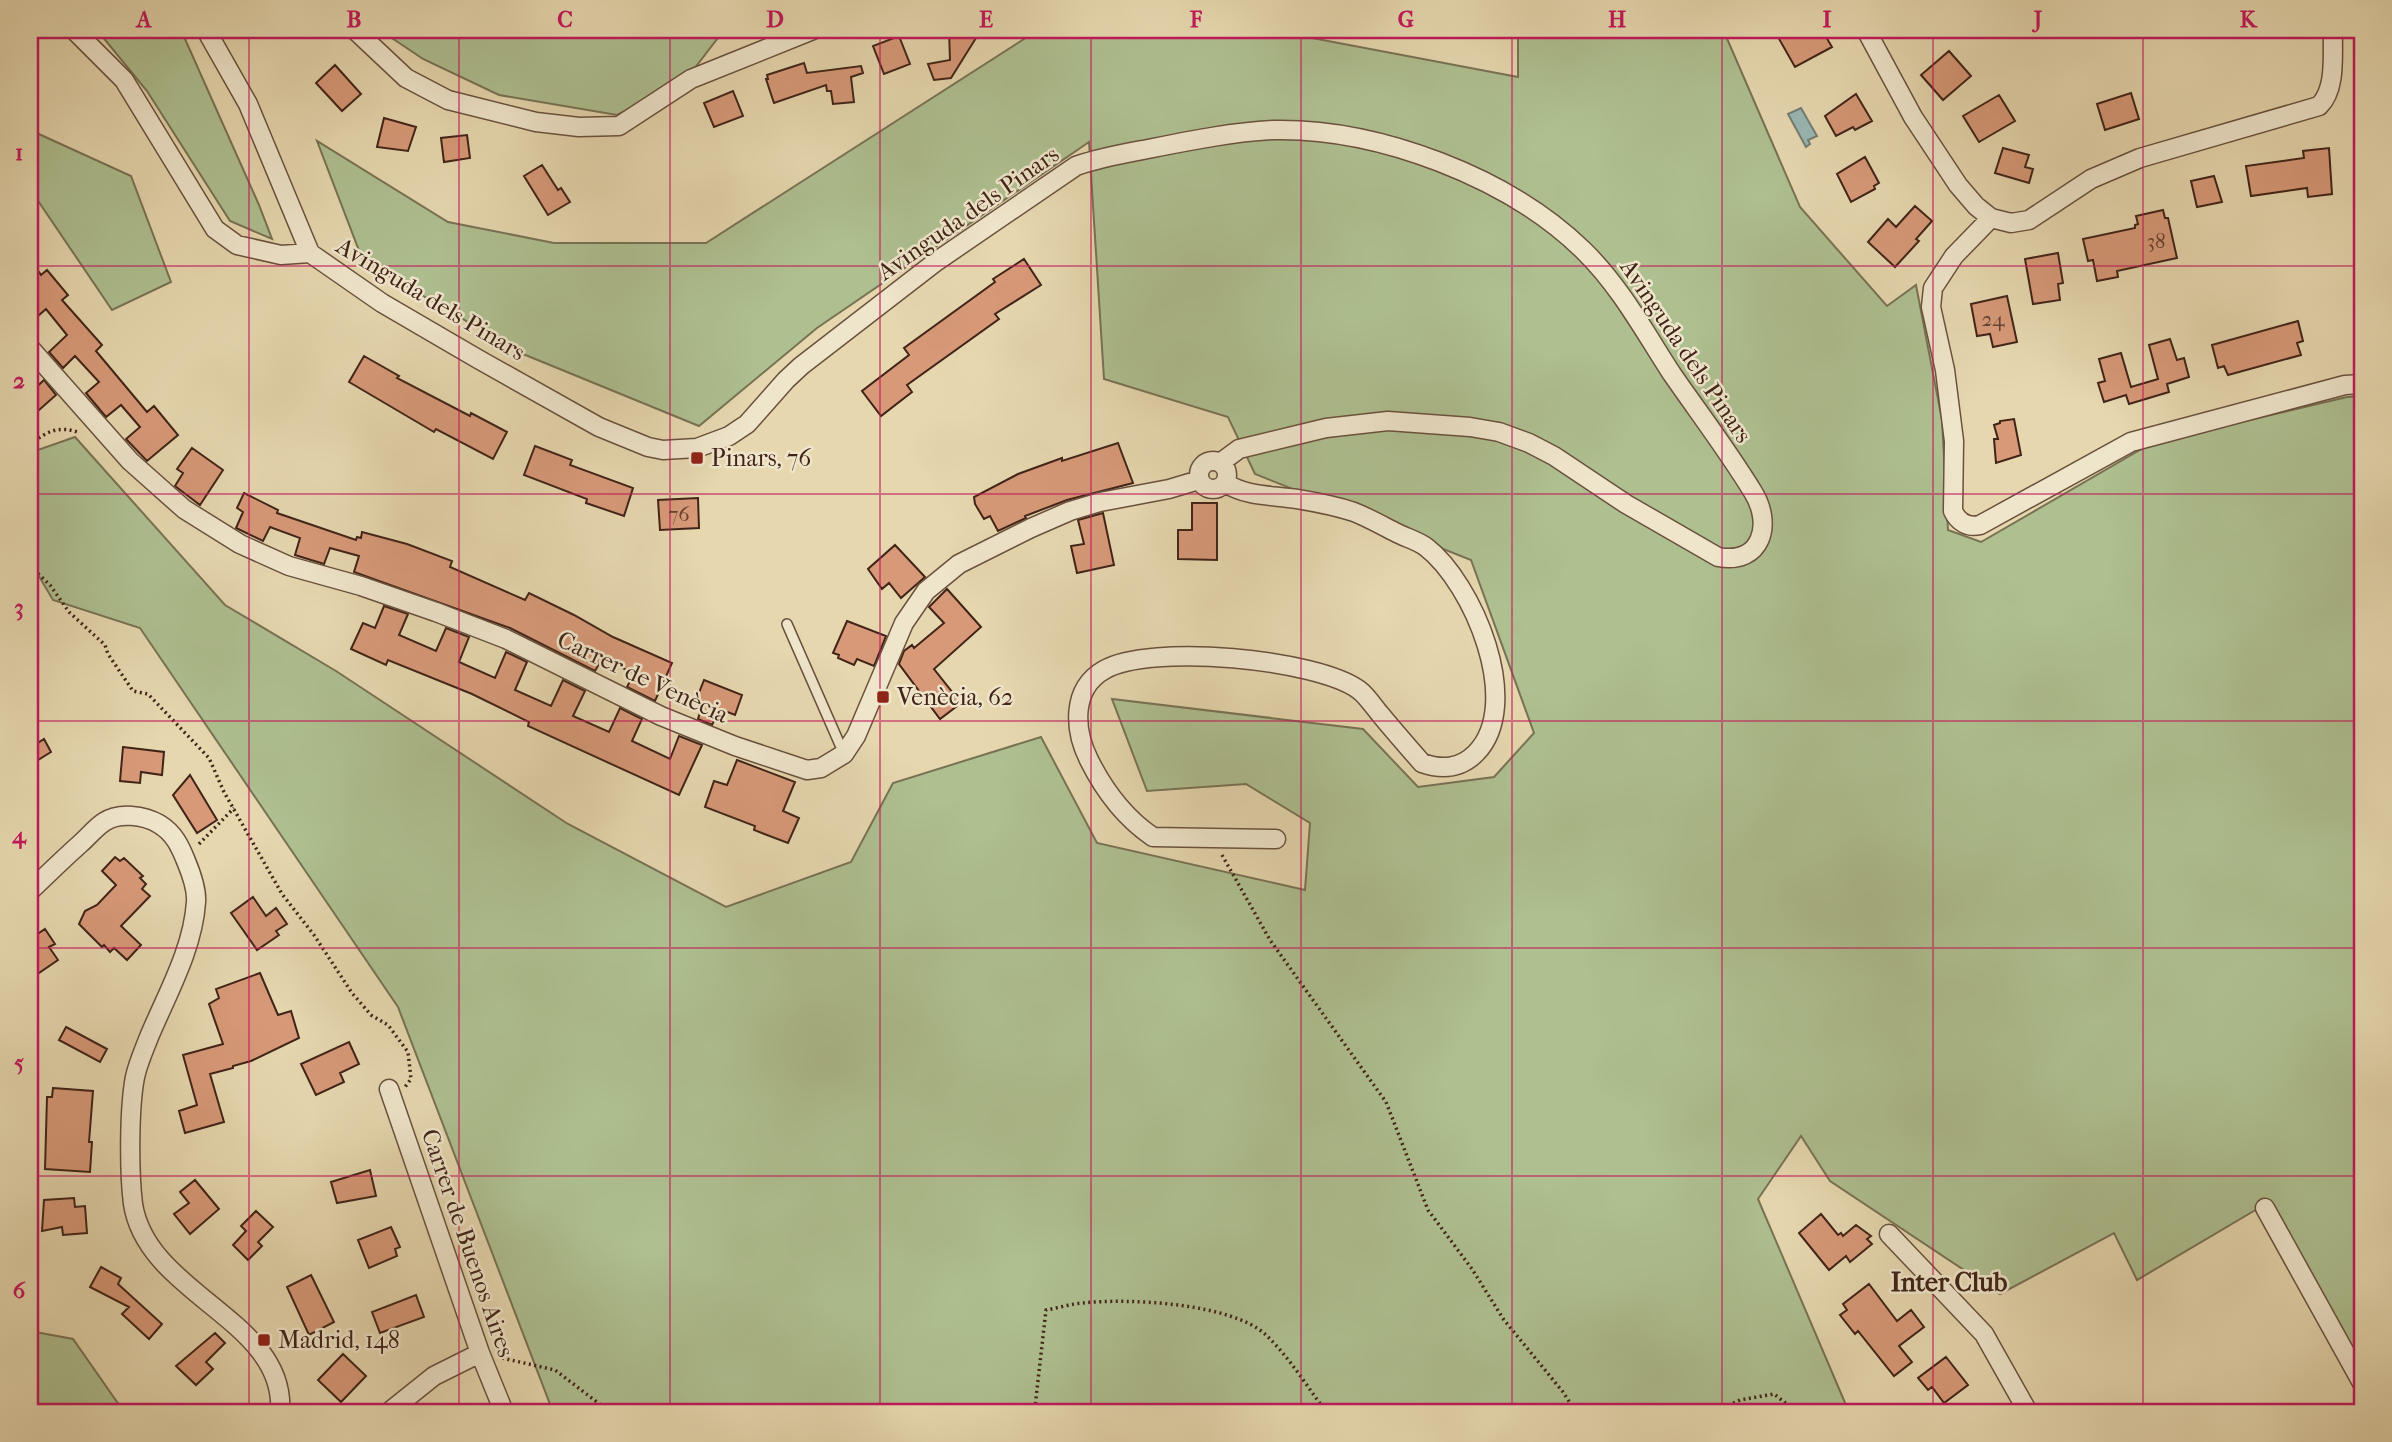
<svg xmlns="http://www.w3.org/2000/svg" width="2392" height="1442" viewBox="0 0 2392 1442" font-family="'IM FELL French Canon',serif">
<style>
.green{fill:#aebf90;stroke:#787254;stroke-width:2}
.water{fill:#98b8b3;stroke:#757d75;stroke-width:2}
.building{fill:#d79978;stroke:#412418;stroke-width:2}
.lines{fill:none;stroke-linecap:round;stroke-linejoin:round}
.service-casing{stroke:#6a513e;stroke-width:12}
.minor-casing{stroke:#6a513e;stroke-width:21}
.path{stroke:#412418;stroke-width:3.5;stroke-dasharray:2 3.5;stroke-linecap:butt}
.service{stroke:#efe5cb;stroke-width:9}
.minor{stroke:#efe5cb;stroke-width:18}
.grid{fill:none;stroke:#c2185b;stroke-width:2;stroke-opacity:0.55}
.poi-dot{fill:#8f2418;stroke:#efe5cb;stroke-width:2.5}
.labels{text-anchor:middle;stroke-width:5;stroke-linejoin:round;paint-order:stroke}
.number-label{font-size:21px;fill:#664130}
.street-label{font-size:24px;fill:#412418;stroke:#efe5cb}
.poi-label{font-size:24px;fill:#412418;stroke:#efe5cb;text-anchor:start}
.neighbourhood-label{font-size:26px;font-weight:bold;fill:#412418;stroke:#efe5cb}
.neatline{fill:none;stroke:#c2185b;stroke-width:2.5}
.grid-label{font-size:23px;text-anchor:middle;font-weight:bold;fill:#c2185b}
</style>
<rect width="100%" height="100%" fill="#e6d7af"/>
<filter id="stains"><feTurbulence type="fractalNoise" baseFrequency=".00286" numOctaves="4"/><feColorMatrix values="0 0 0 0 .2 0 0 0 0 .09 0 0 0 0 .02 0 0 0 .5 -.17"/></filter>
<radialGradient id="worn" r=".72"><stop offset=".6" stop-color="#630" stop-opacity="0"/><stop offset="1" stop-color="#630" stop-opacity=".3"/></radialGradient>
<path class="green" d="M97 30H181L259 205 272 239 230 221 147 91Z
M380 30H724L694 69 653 97 617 115 499 95 423 59Z
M1161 30H1270L1518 77V30H1733L1725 34 1800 207 1887 306 1916 285 1942 420 1948 530 1981 542 2152 443 2347 397 2362 396V1363L2269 1202 2137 1280 2114 1233 2000 1294 1830 1181 1801 1136 1758 1199 1849 1412H553L398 1007 140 628 53 600 30 561V456L32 452 75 437 225 605 336 671 568 824 726 907 851 862 893 783 1041 737 1097 843 1305 890 1310 823 1246 784 1147 791 1112 699 1363 729 1418 787 1494 777 1534 733 1471 560 1255 474 1228 417 1104 379 1089 142 817 328 699 426 523 354 363 261 317 141 448 222 554 243H706L1035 32Z
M30 130 131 176 171 282 112 310 30 189Z
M30 1331 73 1339 124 1412H30Z"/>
<path class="water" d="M1801 108 1817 136 1808 140 1810 144 1806 147 1788 114Z"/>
<path class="building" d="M981 30 951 78 934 80 928 64 950 60 949 31Z
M1791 30H1822L1832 47 1795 67 1778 37Z
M899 36 910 64 884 74 873 46Z
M1949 51 1971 76 1943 100 1921 75Z
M804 63 807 73 861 66 863 73 851 77 854 102 833 104 831 91H827L826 85 774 103 766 79H768L767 75Z
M335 65 361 94 342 111 316 83Z
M733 91 743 116 714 127 704 103Z
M2131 93 2139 119 2105 130 2097 104Z
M1856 94 1872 121 1855 130 1853 127 1836 136 1825 116Z
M1999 95 2015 121 1979 142 1963 116Z
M384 118 416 127 408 151 377 147Z
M467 135 470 158 444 162 441 138Z
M2003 148 2029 155 2025 167 2033 169 2029 183 1995 173Z
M2329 148 2332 194 2308 197 2307 188 2251 196 2246 166 2304 158 2303 151Z
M1865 157 1879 183 1874 186 1875 189 1851 202 1837 174Z
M542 165 558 190 561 188 570 202 548 215 524 176Z
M2214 176 2222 202 2197 207 2191 181Z
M1915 206 1932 221 1916 239 1919 241 1895 267 1868 242 1888 219 1896 227Z
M2163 210 2165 218H2168L2177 258 2117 271 2118 277 2097 281 2093 260 2088 261 2083 239 2135 228V225L2138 224 2136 216Z
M2058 253 2063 283 2058 284 2060 300 2033 304 2025 259Z
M1024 259 1041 285 995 314 999 319 907 385 912 392 881 416 862 391 909 355 904 348 995 282 993 279Z
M47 270 68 295 62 300 102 345 96 351 147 412 154 406 178 435 147 461 126 439 140 427 121 405 106 417 86 393 99 382 75 356 63 368 49 352 67 335 46 309 30 323V279L39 272 41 275Z
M2007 296 2017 342 1993 347 1990 334 1977 336 1971 304Z
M2298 321 2303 341 2297 343 2301 355 2228 375 2224 366 2218 368 2212 345Z
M2170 339 2177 360 2184 358 2189 377 2167 384 2169 392 2129 404 2126 395 2104 402 2098 383 2105 381 2099 359 2121 353 2131 387 2158 379 2149 345Z
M364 356 399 376 397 378 470 416 471 413 507 432 493 459 436 429 434 432 349 382Z
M44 380 56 395 30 418V393Z
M2014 419 2021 455 1996 463 1994 439H1998L1994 425 2000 423V421Z
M1118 443 1133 483 1067 500 1025 516 1026 518 998 531 990 516 984 519 975 504 974 497 1018 474 1062 458V461Z
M535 446 572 460 570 465 633 488 624 516 586 503 587 499 524 475Z
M192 448 223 470 200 505 175 486 183 473 177 469Z
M244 493 278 510 277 513 356 540 357 537 361 538 362 532 407 544 452 561 450 567 525 600 529 593 574 615 613 637 672 663 655 701 627 687 634 673 602 659 595 671 510 628 354 572 359 556 330 548 324 564 295 555 300 538 270 527 263 541 236 528 243 512 237 508Z
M698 498 699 528 660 530 658 500Z
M1192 503H1217V560L1178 559V530H1192Z
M1103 513 1114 565 1077 573 1071 546 1084 544 1078 520Z
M895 545 925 577 901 598 889 583 882 589 868 569Z
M947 589 981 627 934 669 961 703 940 719 899 664 904 651 912 645 914 648 944 623 929 607Z
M384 606 408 614 399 635 436 651 446 628 469 637 459 662 495 678 506 652 527 662 515 690 551 706 563 680 585 691 573 716 609 732 620 708 642 719 632 741 670 759 679 736 702 745 679 795 528 726 529 722 472 694 388 660 386 665 351 649 363 623 375 628Z
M847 621 886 636 874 666 857 659 854 665 838 658 839 655 833 653Z
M704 680 742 695 735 715 720 709 712 725 698 719 702 706 695 703Z
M44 739 51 752 30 765V748Z
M123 747 164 752 162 775 141 772 140 783 120 781Z
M737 760 795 782 783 811 799 818 788 843 754 830 755 826 705 807 714 781 727 785Z
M190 775 217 820 197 833 173 795Z
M115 857 120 861 124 858 143 876 140 878 146 884 142 889 150 896 121 926 141 945 127 960 114 948 110 952 104 945 102 947 79 924 85 911 97 905 116 885 102 871Z
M253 897 266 916 276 908 287 924 276 931 279 935 257 950 231 913Z
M45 929 55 944 49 947 58 960 30 979V939Z
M260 973 278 1015 291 1011 299 1038 251 1061 233 1066V1068L210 1074 224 1122 185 1133 179 1111 197 1105 183 1055 223 1044 209 1004 219 998 216 989Z
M66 1027 107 1049 100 1062 59 1040Z
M349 1042 359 1064 340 1073 344 1082 316 1095 301 1064Z
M53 1088 93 1091 89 1142H92L90 1172 45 1169 47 1097H52Z
M370 1170 376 1196 337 1203 331 1182Z
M195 1180 219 1209 190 1234 174 1214 189 1203 180 1192Z
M74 1198 75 1207 85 1206 87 1233 63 1235 62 1227 42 1231 44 1200Z
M256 1211 273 1227 258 1242 262 1246 248 1260 233 1245 246 1231 241 1226Z
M1821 1214 1838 1235 1841 1233 1843 1236 1856 1225 1871 1236 1867 1239 1872 1244 1850 1262 1846 1256 1829 1270 1799 1233Z
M391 1227 400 1247 395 1249 397 1256 369 1268 358 1240Z
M101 1267 121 1278 118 1284 162 1324 149 1339 122 1314 129 1307 90 1287Z
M311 1275 334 1322 309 1335 287 1287Z
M1869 1284 1897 1321 1911 1310 1924 1327 1899 1346 1912 1362 1894 1376 1858 1331 1855 1334 1840 1315 1847 1310 1843 1304Z
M416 1295 424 1317 380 1333 372 1312Z
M215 1333 225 1343 206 1362 213 1369 196 1385 176 1366Z
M343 1354 366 1376 341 1402 318 1380Z
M1946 1357 1968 1385 1944 1403 1932 1387 1928 1390 1918 1378Z"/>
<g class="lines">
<g class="service-casing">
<path id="service" d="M787 624 844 754"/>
</g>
<g class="minor-casing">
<path id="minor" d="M74 30 124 80 215 229 237 245 281 255 310 253
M206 30 248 104 310 253 382 303 478 359 599 427 648 447 663 450 697 448 729 436 747 424 786 380 801 366 937 261 1076 166C1101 157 1127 153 1153 148 1193 140 1234 132 1274 130 1378 128 1508 177 1583 250 1620 286 1644 331 1672 374 1699 413 1728 451 1753 492 1773 524 1762 565 1718 557L1626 504 1554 456 1529 443 1499 432 1470 427 1388 421 1326 428 1239 449 1220 463
M355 30 406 78 448 100 536 122 579 127 619 126 691 79 813 30
M1866 30 1913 117 1958 185 1976 206 1991 218 2011 223 2029 220 2091 179 2140 158 2319 106C2337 89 2332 53 2333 30
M1991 218 1954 256 1933 288 1931 307 1945 370 1954 441 1953 511C1958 522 1968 528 1980 525L2131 442 2345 385 2362 384
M30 348 130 461 184 509 240 544 289 566 361 586 436 612 506 639 661 716 735 746 807 770 821 768 844 754 856 736 904 623 926 591 959 564 1031 528 1070 511 1100 502 1169 489 1199 480
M1199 475a14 14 0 1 1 28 0a14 14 0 1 1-28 0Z
M1225 483C1248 497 1271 495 1297 499 1315 502 1336 506 1354 512 1369 518 1383 526 1397 533 1407 538 1418 541 1426 547 1473 583 1524 704 1476 753 1460 769 1442 770 1422 763 1408 747 1394 731 1380 714 1374 707 1367 696 1359 690 1317 659 1150 643 1104 670 1071 689 1074 730 1089 760 1104 790 1125 818 1153 837L1276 839
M30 891C47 875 63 859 80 844 88 837 95 828 104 822 119 812 144 815 159 824 174 833 180 846 186 861 191 873 197 890 196 902 193 949 167 994 149 1037 144 1050 138 1063 135 1077 129 1108 129 1172 133 1204 147 1295 287 1320 280 1412
M389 1089 480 1353 504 1412
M2265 1208 2362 1383
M1889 1234 1984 1334 2028 1412
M389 1412 434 1376 480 1353"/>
</g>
<path class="path" d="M30 445C46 431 60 425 80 433
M30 566 50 585 69 612 105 645 108 654 133 691 148 694 209 758 224 792 282 894 314 935 352 993 371 1015 388 1025 408 1052 411 1079 405 1087
M199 844 234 808
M1222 855 1270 940 1386 1102 1428 1210 1472 1269 1504 1320 1563 1392 1576 1412
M502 1358 555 1370 610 1412
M1029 1412 1035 1407 1046 1310C1058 1308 1070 1304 1083 1303 1128 1298 1232 1303 1266 1335 1289 1357 1307 1386 1326 1412
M1713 1412 1740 1400 1774 1394 1797 1412"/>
<use href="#service" class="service"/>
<use href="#minor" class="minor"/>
</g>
<path class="grid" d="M249 30V1412M459 30V1412M670 30V1412M880 30V1412M1091 30V1412M1301 30V1412M1512 30V1412M1722 30V1412M1933 30V1412M2143 30V1412M30 266H2362M30 494H2362M30 721H2362M30 948H2362M30 1176H2362"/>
<g class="poi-dot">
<rect x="690" y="451" width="14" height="14" rx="3.5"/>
<rect x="876" y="690" width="14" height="14" rx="3.5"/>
<rect x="257" y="1333" width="14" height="14" rx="3.5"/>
</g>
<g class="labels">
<g class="number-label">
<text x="2156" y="248">38</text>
<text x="1993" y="326">24</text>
<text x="679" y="521">76</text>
</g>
<g class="street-label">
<text transform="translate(968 213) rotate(-35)" y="8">Avinguda dels Pinars</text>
<text transform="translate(431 299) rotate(31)" y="8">Avinguda dels Pinars</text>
<text transform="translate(1686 351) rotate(56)" y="8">Avinguda dels Pinars</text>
<text transform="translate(643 677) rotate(25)" y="8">Carrer de Venècia</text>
<text transform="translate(468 1243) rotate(71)" y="8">Carrer de Buenos Aires</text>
</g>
<g class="poi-label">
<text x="711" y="466">Pinars, 76</text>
<text x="897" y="705">Venècia, 62</text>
<text x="278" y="1348">Madrid, 148</text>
</g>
<g class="neighbourhood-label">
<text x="1949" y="1291">Inter Club</text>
</g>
</g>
<rect width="2392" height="1442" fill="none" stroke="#e6d7af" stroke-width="77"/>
<rect x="38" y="38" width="2316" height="1366" class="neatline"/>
<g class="grid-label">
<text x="144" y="27">A</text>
<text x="354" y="27">B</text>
<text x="565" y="27">C</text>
<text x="775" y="27">D</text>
<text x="986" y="27">E</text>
<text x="1196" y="27">F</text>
<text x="1406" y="27">G</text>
<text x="1617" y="27">H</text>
<text x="1827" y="27">I</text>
<text x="2038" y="27">J</text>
<text x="2248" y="27">K</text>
<text x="19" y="160">1</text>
<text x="19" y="388">2</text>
<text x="19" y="615">3</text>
<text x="19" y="843">4</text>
<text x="19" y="1070">5</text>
<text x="19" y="1298">6</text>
</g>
<rect width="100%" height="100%" filter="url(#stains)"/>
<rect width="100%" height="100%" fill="url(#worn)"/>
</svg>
